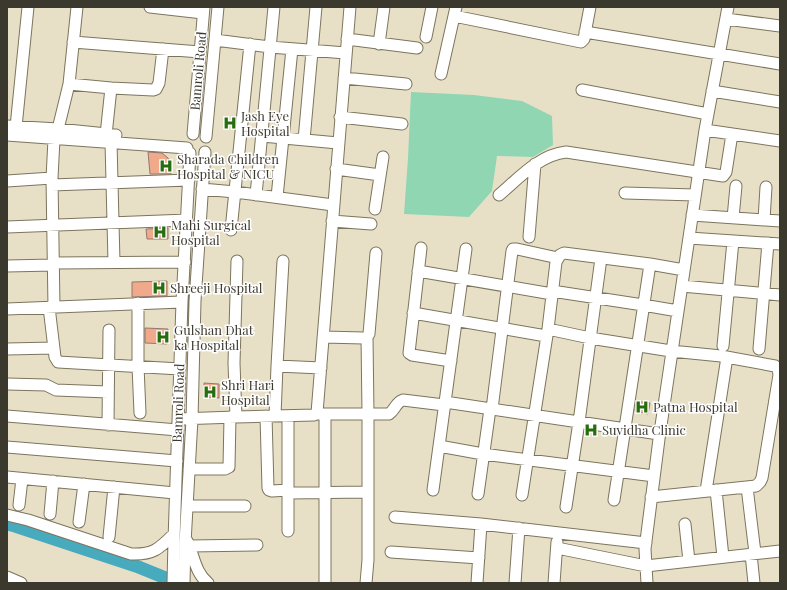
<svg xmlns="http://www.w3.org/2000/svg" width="787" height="590" viewBox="0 0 787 590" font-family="'Playfair Display',serif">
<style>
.green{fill:#90d6b2}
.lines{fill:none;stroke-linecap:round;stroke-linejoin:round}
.river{stroke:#48aabd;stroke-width:13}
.building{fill:#f0a98a;stroke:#92786e}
.minor-casing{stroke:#7c745d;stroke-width:13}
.minor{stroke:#fff;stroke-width:11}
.labels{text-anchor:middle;stroke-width:3;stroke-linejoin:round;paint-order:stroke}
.street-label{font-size:13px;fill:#3b382e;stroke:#fff}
.poi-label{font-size:13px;fill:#3b382e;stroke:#fff;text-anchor:start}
</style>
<rect width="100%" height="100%" fill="#e8e0c6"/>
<path class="green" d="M411 92 474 95 522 101 552 116 553 145 533 157 497 156 492 191 469 217 404 214 408 158Z"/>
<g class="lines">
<path class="river" d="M7 524 15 526 136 566 178 583"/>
</g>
<path class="building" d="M148 152 162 153 168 158 170 163 171 174H150Z
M168 228V239H147L146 229Z
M167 281V296L132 297V282Z
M145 328 168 329 167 344 145 343Z
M204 383 219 384V398L204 397Z
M636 401 650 403 648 414 635 411Z"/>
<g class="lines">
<g class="minor-casing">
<path id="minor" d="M150 7 203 13
M454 16 581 42 584 39 590 7
M726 19 780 26
M585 32 780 64
M426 37 432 7
M347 39 417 48
M215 40 270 47 346 53
M73 42 200 52
M379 44 384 7
M441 74 456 7
M344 78 406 84
M69 84 111 88 153 90 156 89 159 83 163 49
M582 90 708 114
M712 91 780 102
M340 117 402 124
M7 126 58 129 116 135
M16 127 28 7
M705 130 780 141
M193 134 204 7
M7 135 187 148
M106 135 111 88
M262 136 338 143
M206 137 218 7
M304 140 316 7
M111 142 114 262
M336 169 380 175
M7 181 52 178
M52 185 189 180
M202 189 235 192 333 205
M625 193 695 195
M256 195 274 7
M499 195C519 178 539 155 566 152L723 176 726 172 732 134
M277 197 292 49
M375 209 383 157
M692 215 780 221
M733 218 736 186
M764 220 766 187
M332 221 371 224
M7 227 187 220
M231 230 250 44
M529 237 535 164
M689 238 780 244
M421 248 409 353 412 355 451 361
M53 263 185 262
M7 266 53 265
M418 271 552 294
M682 286 780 295
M552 291 643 305 678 311
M138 303V366L140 413
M49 307 55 357 58 362 180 369
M54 307 52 178 54 139 58 129 69 84 77 7
M7 309 182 302
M413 313 546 336
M548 329 590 338 671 351 721 356 775 366 778 368 779 375 762 478 760 482 756 486 651 497
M323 337 364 338 367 337 369 334 376 253
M723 346 733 241
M7 349 54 348
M759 349 768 243
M277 366 321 368
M7 384 46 385 56 390 108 392
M445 402 659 434
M492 409 512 251 513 249H517L558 258
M318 414H389C395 410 396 402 403 400L444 405
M325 414V583
M7 416 178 430
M266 416 268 488 269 490 272 491 288 490
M275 416 277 366 283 261
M288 416V531
M236 417 234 363 237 261
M178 419 236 417 314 415 317 413 350 7
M108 425 109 330
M439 446 483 454 654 476
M7 447 177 461
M189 469H225L229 467 230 417
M7 477 175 493
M747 487 755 553
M433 490 466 249
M716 490 723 557
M706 491 727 357
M288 493 367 492
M478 494 490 409
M522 495 548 329 556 262 560 255 564 253 650 264 684 270
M614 500 650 264
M19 505 22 479
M187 506H245
M566 507 579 422 601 258
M50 514 53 481
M7 515 28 520 131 554C153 555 159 549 174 534
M395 517 481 524 646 543
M79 522 84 484
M685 524 689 561
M109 537 114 487
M187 541C194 555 195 573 208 583
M190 546 257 545
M557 548 646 566 780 551
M391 552 479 558
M751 554 754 583
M7 577 21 583
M173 583 174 540 182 302 190 153
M184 583 185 543 192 419 195 301 205 152
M366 583 368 560V414L367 337
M477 583 481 524
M515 583 519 528
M554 583 557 542
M647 583 645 549 659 439 705 130 728 7"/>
</g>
<use href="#minor" class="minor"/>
</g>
<defs>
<g id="hospital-bare" transform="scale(1.08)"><path d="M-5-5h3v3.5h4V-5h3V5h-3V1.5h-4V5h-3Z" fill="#266e0d" stroke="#fff" stroke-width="2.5" paint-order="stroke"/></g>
</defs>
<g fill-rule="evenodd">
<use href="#hospital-bare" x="230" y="123"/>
<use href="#hospital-bare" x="166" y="166"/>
<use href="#hospital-bare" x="160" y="232"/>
<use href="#hospital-bare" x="159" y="288"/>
<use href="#hospital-bare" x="163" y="337"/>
<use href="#hospital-bare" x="210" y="392"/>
<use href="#hospital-bare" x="642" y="407"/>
<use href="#hospital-bare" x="591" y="430"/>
</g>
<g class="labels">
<g class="street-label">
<text transform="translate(198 71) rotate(-85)" y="5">Bamroli Road</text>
<text transform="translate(178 403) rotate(-88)" y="5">Bamroli Road</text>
</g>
<g class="poi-label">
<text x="241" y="121">Jash Eye<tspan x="241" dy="15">Hospital</tspan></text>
<text x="177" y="164">Sharada Children<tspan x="177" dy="15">Hospital &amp; NICU</tspan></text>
<text x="171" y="230">Mahi Surgical<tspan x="171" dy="15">Hospital</tspan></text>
<text x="170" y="293">Shreeji Hospital</text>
<text x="174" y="335">Gulshan Dhat<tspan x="174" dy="15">ka Hospital</tspan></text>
<text x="221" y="390">Shri Hari<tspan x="221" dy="15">Hospital</tspan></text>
<text x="653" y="412">Patna Hospital</text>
<text x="602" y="435">Suvidha Clinic</text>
</g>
</g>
<rect width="787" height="590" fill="none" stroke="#3b382e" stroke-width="16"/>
</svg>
